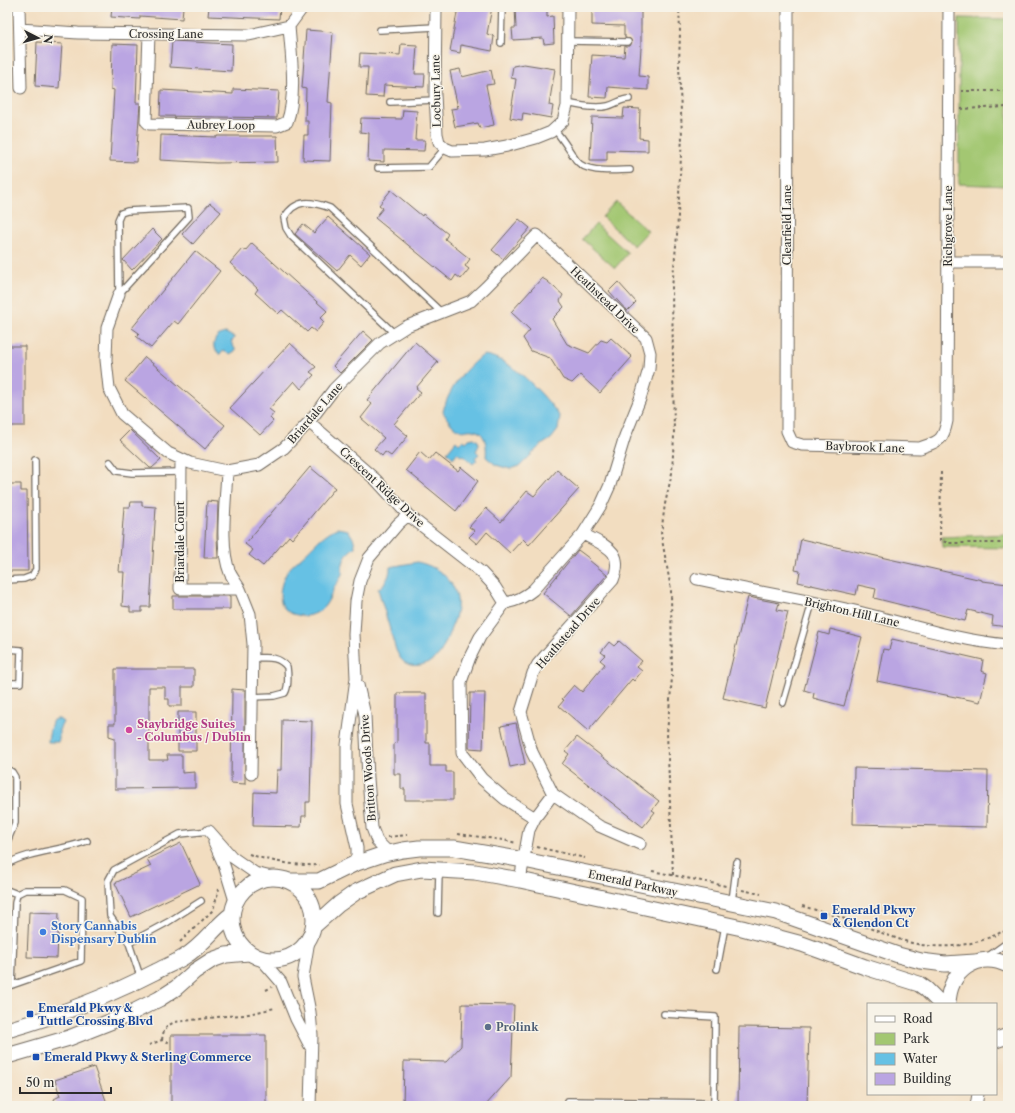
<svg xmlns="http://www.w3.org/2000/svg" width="1015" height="1113" viewBox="0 0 1015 1113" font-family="'Libre Caslon Text',serif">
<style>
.green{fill:#a3c772;stroke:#67794e}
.water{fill:#66c1e4;stroke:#487688}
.building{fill:#baa5e2}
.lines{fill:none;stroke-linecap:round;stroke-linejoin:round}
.lane-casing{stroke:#71695f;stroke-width:8}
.street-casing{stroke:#71695f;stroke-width:13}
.secondary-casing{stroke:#71695f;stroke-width:17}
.path{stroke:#71695f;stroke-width:2;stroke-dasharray:3 3;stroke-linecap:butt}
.lane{stroke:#fff;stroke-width:5.5}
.street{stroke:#fff;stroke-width:11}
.secondary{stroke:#fff;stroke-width:15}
.hotel-dot{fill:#d1479c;stroke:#f7f3e8;stroke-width:1.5}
.transit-dot{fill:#1a4fb4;stroke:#f7f3e8;stroke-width:1.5}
.shop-dot{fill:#3f7fe0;stroke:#f7f3e8;stroke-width:1.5}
.service-dot{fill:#5c6f8a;stroke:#f7f3e8;stroke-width:1.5}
.labels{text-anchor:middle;stroke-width:3;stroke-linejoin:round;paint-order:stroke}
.street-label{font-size:11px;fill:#2b2b2b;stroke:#f7f3e8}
.hotel-label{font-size:11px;font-weight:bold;fill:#b23c85;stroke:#f7f3e8;text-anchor:start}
.transit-label{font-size:11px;font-weight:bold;fill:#164399;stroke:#f7f3e8;text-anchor:start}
.shop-label{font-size:11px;font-weight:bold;fill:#366cbe;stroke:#f7f3e8;text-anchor:start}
.service-label{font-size:11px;font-weight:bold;fill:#4e5e75;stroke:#f7f3e8;text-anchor:start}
</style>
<rect width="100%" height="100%" fill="#f7f3e8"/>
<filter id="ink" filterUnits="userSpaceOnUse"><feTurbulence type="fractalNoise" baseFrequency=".025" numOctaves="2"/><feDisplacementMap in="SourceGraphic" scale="8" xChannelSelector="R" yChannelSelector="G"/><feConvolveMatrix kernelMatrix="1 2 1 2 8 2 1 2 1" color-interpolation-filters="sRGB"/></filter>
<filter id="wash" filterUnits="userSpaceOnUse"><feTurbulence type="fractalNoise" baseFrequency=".012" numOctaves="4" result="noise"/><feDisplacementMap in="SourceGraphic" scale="16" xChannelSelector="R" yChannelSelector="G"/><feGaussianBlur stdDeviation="0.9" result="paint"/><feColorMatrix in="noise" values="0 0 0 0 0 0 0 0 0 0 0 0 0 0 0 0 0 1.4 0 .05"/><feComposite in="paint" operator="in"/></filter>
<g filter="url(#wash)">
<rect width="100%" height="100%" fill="#f2ddc0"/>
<path class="green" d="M959 18 1008 19V186L959 184Z
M616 202 648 231 634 246 602 217Z
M596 224 628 253 615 268 582 239Z
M1008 534V548L942 547V537Z"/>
<path class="water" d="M226 333 235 338 231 342 235 349V351L230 354 223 351 220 355 214 348C213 340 217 334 226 333Z
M484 355C511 358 545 395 560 417L558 430 551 439 540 446 520 466 510 469 496 465 486 457C487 446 486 431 472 430 468 429 463 432 460 430 452 428 447 418 443 412 447 392 466 365 484 355Z
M474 438 478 441 479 445 476 451 479 454 475 458 477 460 473 464 463 455 461 456 457 453 453 458 447 452 456 441 459 444 463 440 466 442 469 439Z
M337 528 348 530C352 536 355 540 355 547 346 553 343 560 342 570 342 573 343 573 341 576 340 580 337 583 335 586 330 596 327 608 316 613 309 617 300 616 293 614 273 607 280 582 289 569 294 563 301 558 307 552 316 543 325 533 337 528Z
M417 562C442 567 463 587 456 614 455 620 452 625 450 631 447 638 444 647 440 653 433 663 415 670 404 662 400 659 398 654 396 650L378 589C385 584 390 577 390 567Z
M56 719H59L63 722 59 730V740L58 742H48C48 738 51 723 53 720Z"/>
<g id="blocks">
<path class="building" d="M112 7H183L182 19 140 16V19L111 17Z
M209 7H280L279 19 208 16Z
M458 7H492L487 34 494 36 492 51 461 45 460 53 450 51Z
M515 7H547V17L553 16 554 43 544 44 543 38 513 40 512 28H516Z
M592 7H641V48L639 76 648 77V90L608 87 607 98 589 97 592 55 624 57 625 46H630L632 42 630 39 625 38V35H624V26L592 25Z
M306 30 333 32 328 102 332 103 330 161 303 160 304 135H308V121H305L306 89 302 88Z
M172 41 232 44 231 71 170 67Z
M37 42 62 44 59 88 35 86Z
M112 44 138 45 136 103H140L136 162 110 161 114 90 111 89Z
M401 44 417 45 415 74H425L424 87 384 85 383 97 366 96 368 67H359L360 53 400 55Z
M524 64 555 69 549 105 553 106 551 118 523 113 522 120 510 118 516 79 511 78 513 66Z
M460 69 462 77 491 70 494 84 486 85 494 125 480 128 478 123 455 127 451 109 458 108 450 71Z
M233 89 279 91 277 118 160 116 161 90 233 94Z
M624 108 640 109 639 138 648 139V151L607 150V160H590L592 117 623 118Z
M403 110 417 111 415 140H425L424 151 384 150V162L368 161 369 133 360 132 361 118 402 119Z
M161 135 217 137V136H277L278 162 216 163 160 160Z
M391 190 422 216 423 214 448 234 445 239 470 259 465 266 469 269 461 279 456 275 452 281 375 218 383 208 379 205Z
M210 203 221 212 193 244 182 234Z
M328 217 370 254 361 265 350 255 337 271 295 234 303 224 314 233Z
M519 219 530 228 503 259 492 250Z
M152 229 162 239 132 270 123 260Z
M252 243 327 311 320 318 324 322 316 332 311 328 307 332 282 310 278 314 255 293 258 289 230 263 242 249 245 251Z
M195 251 220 271 178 324 174 321 151 348 136 336 139 333 132 328Z
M542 278 547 281 563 295 560 301 564 307 552 319 567 344 589 353 601 340 607 342 611 338 632 357 600 393 580 375 572 383 563 379 550 358 531 351 523 338 530 330 511 312Z
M618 282 636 302 627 311 609 291Z
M363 331 373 340 340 373 333 366Z
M415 342 438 362 416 388 421 392 394 424 408 436 391 456 385 452 382 456 374 449 384 438 361 418 372 404 367 400Z
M290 343 316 367 310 372 314 375 301 389 294 381 269 409 274 413 270 418 273 421 260 435 230 408Z
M7 346H25V426H7Z
M145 357 225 425 205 449 125 381Z
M130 430 161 460 152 468H150L120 440Z
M420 452 429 460 435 453 458 471 461 467 478 481 456 511 406 470Z
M310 467 335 488 292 539 289 536 263 566 249 555 253 550 245 544Z
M557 470 579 489 529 545 523 539 510 553 487 532 477 544 469 537 475 531 469 527 486 508 501 522 527 491 534 496Z
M7 484H21V491H27L28 571H7Z
M207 501 218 502 217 537 218 558H204Z
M131 502H142V506L156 507 150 607H142V612H130V607L122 606 124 572H119L124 507H130Z
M801 539 982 580V581L1008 584V627L992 625 993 616 968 610 965 621 874 598 876 589 858 585 856 595 798 582 800 571 795 570Z
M578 550 590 559 589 560 607 575 571 616 543 593Z
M173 596H230V609H173Z
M748 597 779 603 777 610 788 612 765 708 723 698Z
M830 629 862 637 844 706 813 698 814 693 804 690 819 632 829 635Z
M892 639 983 660 981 671 987 673 980 702 877 681 883 649 889 650Z
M619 641 642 661 637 667 642 671 634 681 632 679 588 731 559 706 564 700 562 699 574 685 582 692 605 664 600 660 605 655 601 652 609 642 614 646Z
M115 669H194V687H182V706H169V699H165V687H149V760H168L167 755H182V773L195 772V788L115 789V738L109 736V724H115Z
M232 689 245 690V784L231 783Z
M397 693H426V743H430V766H446V772H453V800H405V789H401V774H394V744L397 743Z
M470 693H485L483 749 469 748Z
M178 712H196V751H178Z
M282 720 312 721 310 802H306V816H302L301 827 253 826 254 792 276 793 277 770H281Z
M516 723 525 764 510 767 501 726Z
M577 737 659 801 652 810 655 812 643 827 562 764 569 754 565 751Z
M854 768 988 771 987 827 853 824Z
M181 843 200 884 131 917 115 883 151 866 147 859Z
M29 912 59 913 57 958 27 957Z
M462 1004 514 1005 511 1077 485 1106H403L404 1061 446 1062 461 1046Z
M739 1027 809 1028 807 1106H738Z
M171 1035H266V1106H171Z
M94 1067 108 1106H56L54 1099 60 1096 55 1080Z"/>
</g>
</g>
<g filter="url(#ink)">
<use href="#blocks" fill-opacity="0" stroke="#71695f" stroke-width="1"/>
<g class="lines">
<g class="lane-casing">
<path id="lane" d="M380 30 435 27
M567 41 628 42
M501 43 502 7
M390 102 435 100
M567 103C580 106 595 109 608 106 616 104 621 99 629 99
M554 129C563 139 569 150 576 160 586 174 615 170 630 170
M378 168 429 167 445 148
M188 208 189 217 119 294 118 220 121 213 127 211Z
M395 334 291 236 286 228 284 218C296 198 311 201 330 208L442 313
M110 462 117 471 132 473 181 472
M7 580 24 579 32 576 36 569 35 460
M7 649 21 650 20 683H7
M252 697 274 696 285 693C289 686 288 675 287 667 278 655 266 658 253 658
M783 703 812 603
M7 769 12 772 15 777V823L7 842
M7 864C30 851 61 851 87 841
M7 890 17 894
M732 901 737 862
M438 913 439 871
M129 943 168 922 201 901
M987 957 1008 942
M717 969 725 926
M141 979 129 943 110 916 108 881 114 870 180 834 209 831
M7 986 12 985 81 961 82 898 65 890H25L17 894 15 903 12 985
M664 1014 715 1017 714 1106
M568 1101 714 1103"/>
</g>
<g class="street-casing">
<path id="street" d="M19 7 21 88
M436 7 435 94 437 134 439 142 445 148 452 151 485 150 507 146 536 138 551 132 563 121 567 106 568 7
M788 7 787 431 792 442 802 445 920 448C938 441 943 442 947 421L949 7
M20 29 78 33 249 35 289 26 303 7
M149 34 146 121 149 124 277 126 287 122C297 95 291 54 289 26
M948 262H1008
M119 294 107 328 106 360 109 388 122 414 168 453 190 463 227 471 259 465 284 448 309 422 334 389 380 343 407 326 471 301 486 287 537 235 646 338 650 353 649 369 640 399 625 436 610 485 601 505 583 534 533 590C524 597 517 601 505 603L480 637 470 657 461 682 462 753 482 779 505 799 535 818
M309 422 376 480 408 515 481 572 495 587 505 603
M181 459 180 589H240L250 614 253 644 251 774
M227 471C226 499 219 547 230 573 233 579 237 584 240 589
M697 579C752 591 808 600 863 613 911 625 959 641 1008 645
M358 685 365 715 368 779 372 828 377 841 389 853
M553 794 599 826 640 844
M209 831 232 857 255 873 271 877
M214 842 224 865 235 901
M354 864 357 856V848L347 804V745L356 678 354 634 356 601 360 581 369 558 398 524 408 515
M520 880 529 830 535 818 553 794 532 752 521 712 533 673 538 664 551 649 613 580C625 550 605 546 583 534
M309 940 303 977 310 1012 312 1035 310 1106
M261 959 281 982 296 1019 310 1046
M976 1106 978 1094"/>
</g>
<g class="secondary-casing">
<path id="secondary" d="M232 919a41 41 0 1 1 82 0a41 41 0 1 1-82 0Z
M290 881H319L354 864 384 854 403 850 419 848H454L524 860 776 912 898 955 921 961 945 964 975 962
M313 927 339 904 356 892 395 874 422 869 475 872 520 880 742 928 802 944 865 967 919 984 926 989 941 1004
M948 1004C949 971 977 950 1008 965
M7 1030C60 1015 105 998 155 972 164 967 175 963 184 957 203 946 214 927 232 914
M996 1040 1008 1036
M7 1056 69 1038 125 1016 159 999 176 988 195 971 212 960 226 955 249 953"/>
</g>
<path class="path" d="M961 91H1008
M961 109 1008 107
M941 472 940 540 948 543H1008
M7 609 9 611V641
M458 834 503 840 517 843
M388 837 407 835
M537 847 585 858
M249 854C272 862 296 866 320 865
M652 871 726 886
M673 875 667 733 672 678 671 589 661 534 665 504 672 473 674 436 672 288 677 235 682 136 679 65 680 32 679 7
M742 890 761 894
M802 906C819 911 837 916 854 922 873 929 892 938 912 943 941 950 977 946 1003 931L1007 935
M180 942 213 910 219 889
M266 990 272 987
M162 1040C163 1030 166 1026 175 1022L226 1016 244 1015 275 1008
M149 1045 162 1040 171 1043"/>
<use href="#lane" class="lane"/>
<use href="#street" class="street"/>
<use href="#secondary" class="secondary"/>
</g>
</g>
<circle class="hotel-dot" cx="129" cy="730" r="4"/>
<g class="transit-dot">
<rect x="820" y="912" width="8" height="8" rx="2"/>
<rect x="26" y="1010" width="8" height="8" rx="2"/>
<rect x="32" y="1053" width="8" height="8" rx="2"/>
</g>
<circle class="shop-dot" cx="43" cy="932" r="4"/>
<circle class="service-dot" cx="488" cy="1027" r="4"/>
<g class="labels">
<g class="street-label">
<text x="166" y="38">Crossing Lane</text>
<text transform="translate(436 91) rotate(-91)" y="4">Locbury Lane</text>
<text transform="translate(221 125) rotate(1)" y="4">Aubrey Loop</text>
<text transform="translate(787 225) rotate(-90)" y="4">Clearfield Lane</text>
<text transform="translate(948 226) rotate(-90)" y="4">Richgrove Lane</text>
<text transform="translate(605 300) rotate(44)" y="4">Heathstead Drive</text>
<text transform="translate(315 413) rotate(-49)" y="4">Briardale Lane</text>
<text transform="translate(865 447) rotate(2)" y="4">Baybrook Lane</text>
<text transform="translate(382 487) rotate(43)" y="4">Crescent Ridge Drive</text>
<text transform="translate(180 542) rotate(-90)" y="4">Briardale Court</text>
<text transform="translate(852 612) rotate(13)" y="4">Brighton Hill Lane</text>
<text transform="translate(568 633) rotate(-49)" y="4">Heathstead Drive</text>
<text transform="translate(368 768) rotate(-94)" y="4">Britton Woods Drive</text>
<text transform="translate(633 883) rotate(12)" y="4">Emerald Parkway</text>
</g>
<g class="hotel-label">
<text x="137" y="728">Staybridge Suites<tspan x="137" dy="13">- Columbus / Dublin</tspan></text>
</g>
<g class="transit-label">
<text x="832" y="914">Emerald Pkwy<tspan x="832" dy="13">&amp; Glendon Ct</tspan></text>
<text x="38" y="1012">Emerald Pkwy &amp;<tspan x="38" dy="13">Tuttle Crossing Blvd</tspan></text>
<text x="44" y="1061">Emerald Pkwy &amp; Sterling Commerce</text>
</g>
<g class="shop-label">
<text x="51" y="930">Story Cannabis<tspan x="51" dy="13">Dispensary Dublin</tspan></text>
</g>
<g class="service-label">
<text x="496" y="1031">Prolink</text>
</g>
</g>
<rect width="1015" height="1113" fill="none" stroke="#f7f3e8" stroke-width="24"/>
<rect x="867" y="1003" width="130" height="92" fill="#f7f3e8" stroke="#a5a39c"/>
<rect x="875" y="1016" width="20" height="6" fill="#ffffff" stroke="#a5a39c"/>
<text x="903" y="1023" font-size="12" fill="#2b2b2b">Road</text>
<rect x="875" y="1033" width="20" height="12" fill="#a3c772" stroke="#a5a39c"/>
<text x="903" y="1043" font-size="12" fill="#2b2b2b">Park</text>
<rect x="875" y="1053" width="20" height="12" fill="#66c1e4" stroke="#a5a39c"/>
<text x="903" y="1063" font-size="12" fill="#2b2b2b">Water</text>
<rect x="875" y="1073" width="20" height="12" fill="#baa5e2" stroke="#a5a39c"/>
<text x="903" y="1083" font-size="12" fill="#2b2b2b">Building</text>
<g transform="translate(38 38) rotate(96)" stroke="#f7f3e8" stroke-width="3" paint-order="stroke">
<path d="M0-3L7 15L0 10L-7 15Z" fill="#2b2b2b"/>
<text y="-6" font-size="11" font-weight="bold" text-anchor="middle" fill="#2b2b2b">N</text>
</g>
<path d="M20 1087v6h91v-6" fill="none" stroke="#2b2b2b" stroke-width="2"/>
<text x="26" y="1087" font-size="12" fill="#2b2b2b" stroke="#f7f3e8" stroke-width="3" paint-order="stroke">50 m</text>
</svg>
